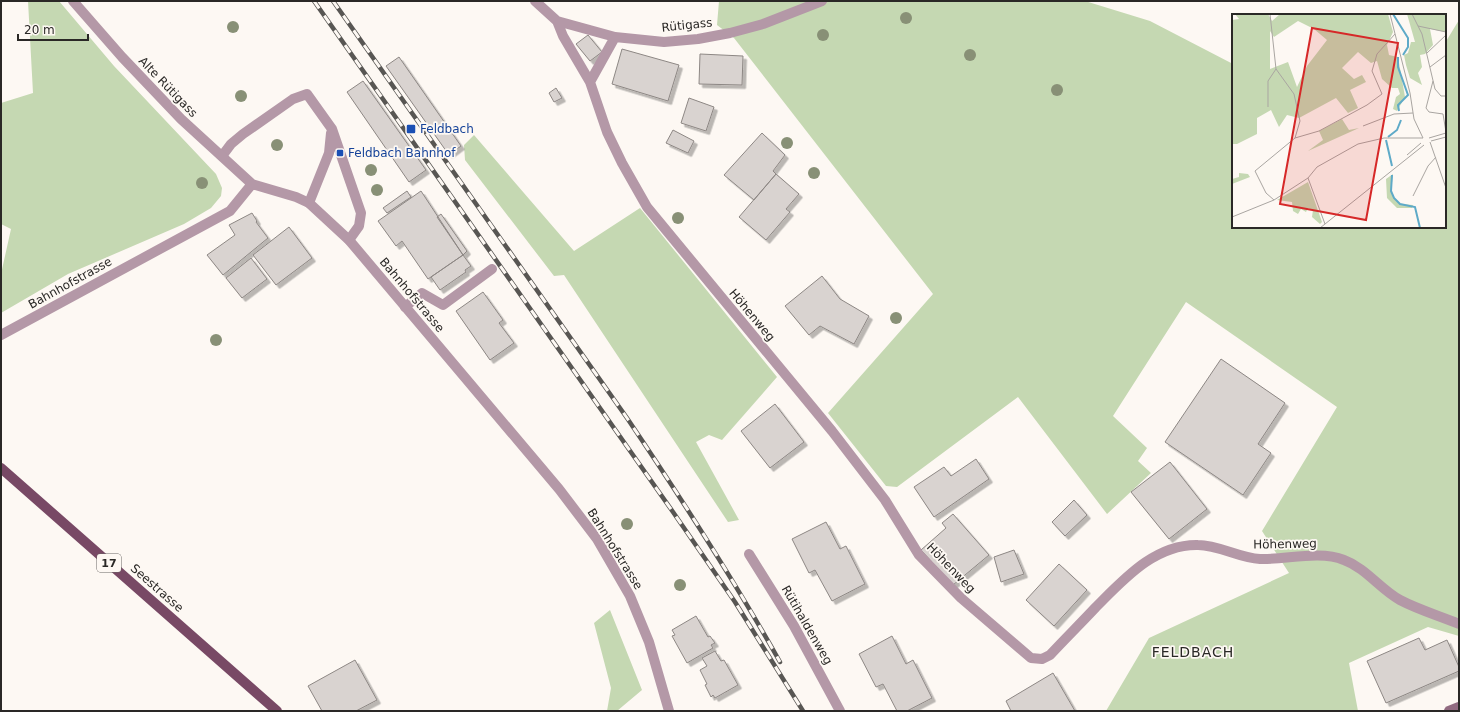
<svg xmlns="http://www.w3.org/2000/svg" width="1460" height="712" viewBox="0 0 1460 712" font-family="'DejaVu Sans',sans-serif">
<style>
.green{fill:#c5d8b2}
.building{fill:#d9d3d0;stroke:#8d8784;filter:url(#shadow)}
.lines{fill:none;stroke-linecap:round;stroke-linejoin:round}
.service{stroke:#b498a7;stroke-width:10}
.minor{stroke:#b498a7;stroke-width:10}
.secondary{stroke:#916a80;stroke-width:10}
.primary{stroke:#784965;stroke-width:10}
.rail-casing{stroke:#585653;stroke-width:4.5}
.rail{stroke:#fdf8f3;stroke-width:3;stroke-dasharray:9;stroke-linecap:butt}
.tree{fill:#889076}
.transit-dot{fill:#1a4fb4;stroke:#fdf8f3;stroke-width:1.5}
.labels{text-anchor:middle;stroke-width:3.5;stroke-linejoin:round;paint-order:stroke}
.shield{fill:#fdf8f3;stroke:#696664;stroke-width:1}
.shield-label{font-size:11px;font-weight:bold;fill:#2a2826}
.street-label{font-size:12px;fill:#2a2826;stroke:#fdf8f3}
.transit-label{font-size:12px;fill:#164399;stroke:#fdf8f3;text-anchor:start}
.quarter-label{font-size:14px;letter-spacing:1px;fill:#2a2826;stroke:#fdf8f3}
.inset-river{fill:none;stroke:#5eaac8;stroke-width:2}
.inset-road{fill:none;stroke:#a9a5a1;stroke-width:1}
.view{fill:#d62828;fill-opacity:0.15;stroke:#d62828;stroke-width:2}
.inset-edge{fill:none;stroke:#2a2826;stroke-width:2}
</style>
<defs>
<filter id="shadow"><feDropShadow dx="3.5" dy="3.5" stdDeviation="0" flood-color="#0004"/></filter>
</defs>
<rect width="100%" height="100%" fill="#fdf8f3"/>
<path class="green" d="M28 1H59L114 66 216 174 222 188 221 196 211 208 184 224 68 274 1 313V274L11 229 1 224V103L33 93Z
M719 1H1085L1150 21 1233 64V227H1445V43L1459 20V636L1428 627 1349 663 1358 711H1106L1149 638 1289 573 1262 531 1337 407 1186 302 1113 416 1147 448 1138 461 1151 473 1107 514 1018 397 897 487 886 486 828 413 933 294 734 38 717 25Z
M474 135 574 251 640 208 777 377 722 440 709 435 696 442 739 520 728 522 564 275 554 276 465 160 464 145Z
M610 610 642 690 617 711H607L611 688 594 623Z"/>
<path class="building" d="M588 35 602 52 590 61 576 44Z
M622 49 679 65 668 101 612 84Z
M700 54 743 56 742 85 699 84Z
M399 57 461 146 449 155 386 66Z
M363 81 426 170 409 182 347 92Z
M556 88 562 98 554 102 549 93Z
M689 98 714 107 706 131 681 123Z
M673 130 694 141 688 153 666 143Z
M762 133 785 155 773 171 776 174 754 200 724 175Z
M776 174 799 194 786 209 790 212 766 240 739 217Z
M407 191 411 197 387 213 383 208Z
M421 191 463 255 428 279 402 241 396 246 378 221Z
M252 213 257 221 256 222 268 238 223 275 207 255 235 235 229 225Z
M441 214 467 251 463 255 437 217Z
M289 227 312 258 276 285 253 255Z
M463 255 471 266 465 270 466 272 440 290 431 277Z
M251 258 267 279 242 298 226 278Z
M822 276 840 299 869 316 854 344 820 326 809 335 785 306Z
M483 292 503 320 499 323 514 343 490 360 456 311Z
M1221 359 1285 403 1258 444 1271 453 1243 495 1165 442Z
M775 404 804 442 770 468 741 431Z
M976 459 989 479 934 517 914 487 944 467 951 476Z
M1170 462 1207 509 1169 539 1131 492Z
M1074 500 1087 515 1065 536 1052 522Z
M953 514 989 555 953 585 921 550 946 528 942 523Z
M826 522 840 549 846 546 865 584 832 601 815 570 809 573 792 539Z
M1014 550 1024 574 1001 582 994 557Z
M1059 564 1087 590 1054 626 1026 600Z
M696 616 708 637 710 636 715 643 711 645 713 648 687 663 672 636 675 635 672 630Z
M892 636 906 664 913 660 932 698 907 711H897L883 684 876 687 859 654Z
M1419 638 1425 650 1447 640 1459 667V671L1386 703 1367 661Z
M715 651 721 661 724 660 738 685 715 698 713 695 711 697 705 685 707 684 700 670 707 666 702 658Z
M355 660 377 700 356 711H322L308 686Z
M1053 673 1075 711H1011L1006 701Z"/>
<g class="lines">
<path class="service" d="M222 156 231 144 243 134 293 99 307 94 332 129 361 213 359 226 349 240
M309 203 329 153 331 133
M405 307 422 293 443 305 492 269"/>
<path class="minor" d="M73 1 122 57 181 119 252 184 296 197 309 203 349 240 559 489 597 539 630 596 649 642 669 711
M535 1 557 21 615 37 664 42 698 39 730 33 763 24 822 1
M557 21 563 36 590 82 607 132 622 163 647 207 832 431 885 500 919 555 961 598 1031 658 1042 659 1050 655C1065 639 1081 623 1096 607 1124 579 1155 544 1198 545 1219 545 1239 558 1260 559 1286 560 1319 550 1344 560 1366 568 1380 589 1400 600 1419 610 1440 616 1459 624
M590 82 615 37
M1 335 230 211 252 184
M749 554 794 626 840 711"/>
<path class="secondary" d="M1449 711 1459 707"/>
<path class="primary" d="M1 468 277 711"/>
<g class="rail-casing">
<path id="rail" d="M314 1 673 512 735 602 803 711
M333 1 627 418C681 498 733 578 780 662"/>
</g>
<use href="#rail" class="rail"/>
</g>
<g class="tree">
<circle cx="906" cy="18" r="6"/>
<circle cx="233" cy="27" r="6"/>
<circle cx="823" cy="35" r="6"/>
<circle cx="970" cy="55" r="6"/>
<circle cx="1057" cy="90" r="6"/>
<circle cx="241" cy="96" r="6"/>
<circle cx="787" cy="143" r="6"/>
<circle cx="277" cy="145" r="6"/>
<circle cx="371" cy="170" r="6"/>
<circle cx="814" cy="173" r="6"/>
<circle cx="202" cy="183" r="6"/>
<circle cx="377" cy="190" r="6"/>
<circle cx="678" cy="218" r="6"/>
<circle cx="896" cy="318" r="6"/>
<circle cx="216" cy="340" r="6"/>
<circle cx="627" cy="524" r="6"/>
<circle cx="680" cy="585" r="6"/>
</g>
<g class="transit-dot">
<rect x="406" y="124" width="10" height="10" rx="2"/>
<rect x="336" y="149" width="8" height="8" rx="2"/>
</g>
<g class="labels">
<rect class="shield" x="97" y="554" width="24" height="18" rx="3"/>
<g class="shield-label">
<text x="109" y="567">17</text>
</g>
<g class="street-label">
<text transform="translate(687 25) rotate(-6)" y="4">Rütigass</text>
<text transform="translate(168 87) rotate(46)" y="4">Alte Rütigass</text>
<text transform="translate(70 283) rotate(-29)" y="4">Bahnhofstrasse</text>
<text transform="translate(412 295) rotate(50)" y="4">Bahnhofstrasse</text>
<text transform="translate(752 315) rotate(50)" y="4">Höhenweg</text>
<text transform="translate(1285 544) rotate(-1)" y="4">Höhenweg</text>
<text transform="translate(615 549) rotate(58)" y="4">Bahnhofstrasse</text>
<text transform="translate(951 568) rotate(46)" y="4">Höhenweg</text>
<text transform="translate(157 588) rotate(41)" y="4">Seestrasse</text>
<text transform="translate(807 625) rotate(60)" y="4">Rütihaldenweg</text>
</g>
<g class="transit-label">
<text x="420" y="133">Feldbach</text>
<text x="348" y="157">Feldbach Bahnhof</text>
</g>
<g class="quarter-label">
<text x="1193" y="657">FELDBACH</text>
</g>
</g>
<g transform="translate(1232 14)">
<rect width="214" height="214" fill="#fdf8f3"/>
<path d="M3 0H36L40 7 48 0H156L161 18 155 31 157 41 166 43 173 83 165 97 161 95 164 83 168 80 166 74H160L150 65 145 47 139 49 126 38 110 54 122 65 130 61 134 68 118 76 126 94 116 99 104 84 67 104 55 101 47 113 39 96 25 104V120L5 130H0V6L7 5ZM66 7 82 15 95 26 75 52 65 73 56 48 38 55V17L42 23ZM175 0H214V18L198 15 201 31 193 40 188 41 190 53 186 59 190 71 178 64 174 51 172 41 176 39 179 28H183ZM110 105 117 116 127 114 76 137 91 126 87 117ZM7 159 16 160 18 163 0 170V165L7 163ZM161 160 159 177 162 184 168 190 181 191 180 194H165L155 184 154 165ZM76 168 90 208 88 210 80 203 81 196 76 194 74 198 69 195 66 200 61 197 60 188 45 186Z" fill="#c5d8b2" fill-rule="evenodd"/>
<path class="inset-river" d="M161 0 176 24V33L171 41M166 43V53L176 81 166 91 167 97M156 123 165 116 169 106M154 126 160 152M160 161 159 177 162 184 168 190 183 193 188 214"/>
<path class="inset-road" d="M38 0 44 55 62 80 68 107 63 124 23 157 34 179 42 186M158 0 178 79 182 105 191 124M180 0 190 20 203 75 209 82H214M186 12 214 18M195 39 214 21M198 53 214 41M201 67 194 94 197 98 211 100 214 118M36 93V67L44 55M131 112 162 100 181 99M63 124 87 117 135 91 150 80 140 57 145 40 163 20M197 124 214 119M199 127 214 123M198 128 214 174M175 141 189 129M76 164 93 210M181 182 196 152 204 143M0 203 42 186 76 164 85 153 126 130 152 124H191M88 214 192 131"/>
<path class="view" d="M80 14 166 29 134 206 48 190Z"/>
<rect width="214" height="214" class="inset-edge"/>
</g>
<rect width="1460" height="712" fill="none" stroke="#2a2826" stroke-width="4"/>
<path d="M18 34v6h70v-6" fill="none" stroke="#2a2826" stroke-width="2"/>
<text x="24" y="34" font-size="12" fill="#2a2826" stroke="#fdf8f3" stroke-width="3" paint-order="stroke">20 m</text>
</svg>
